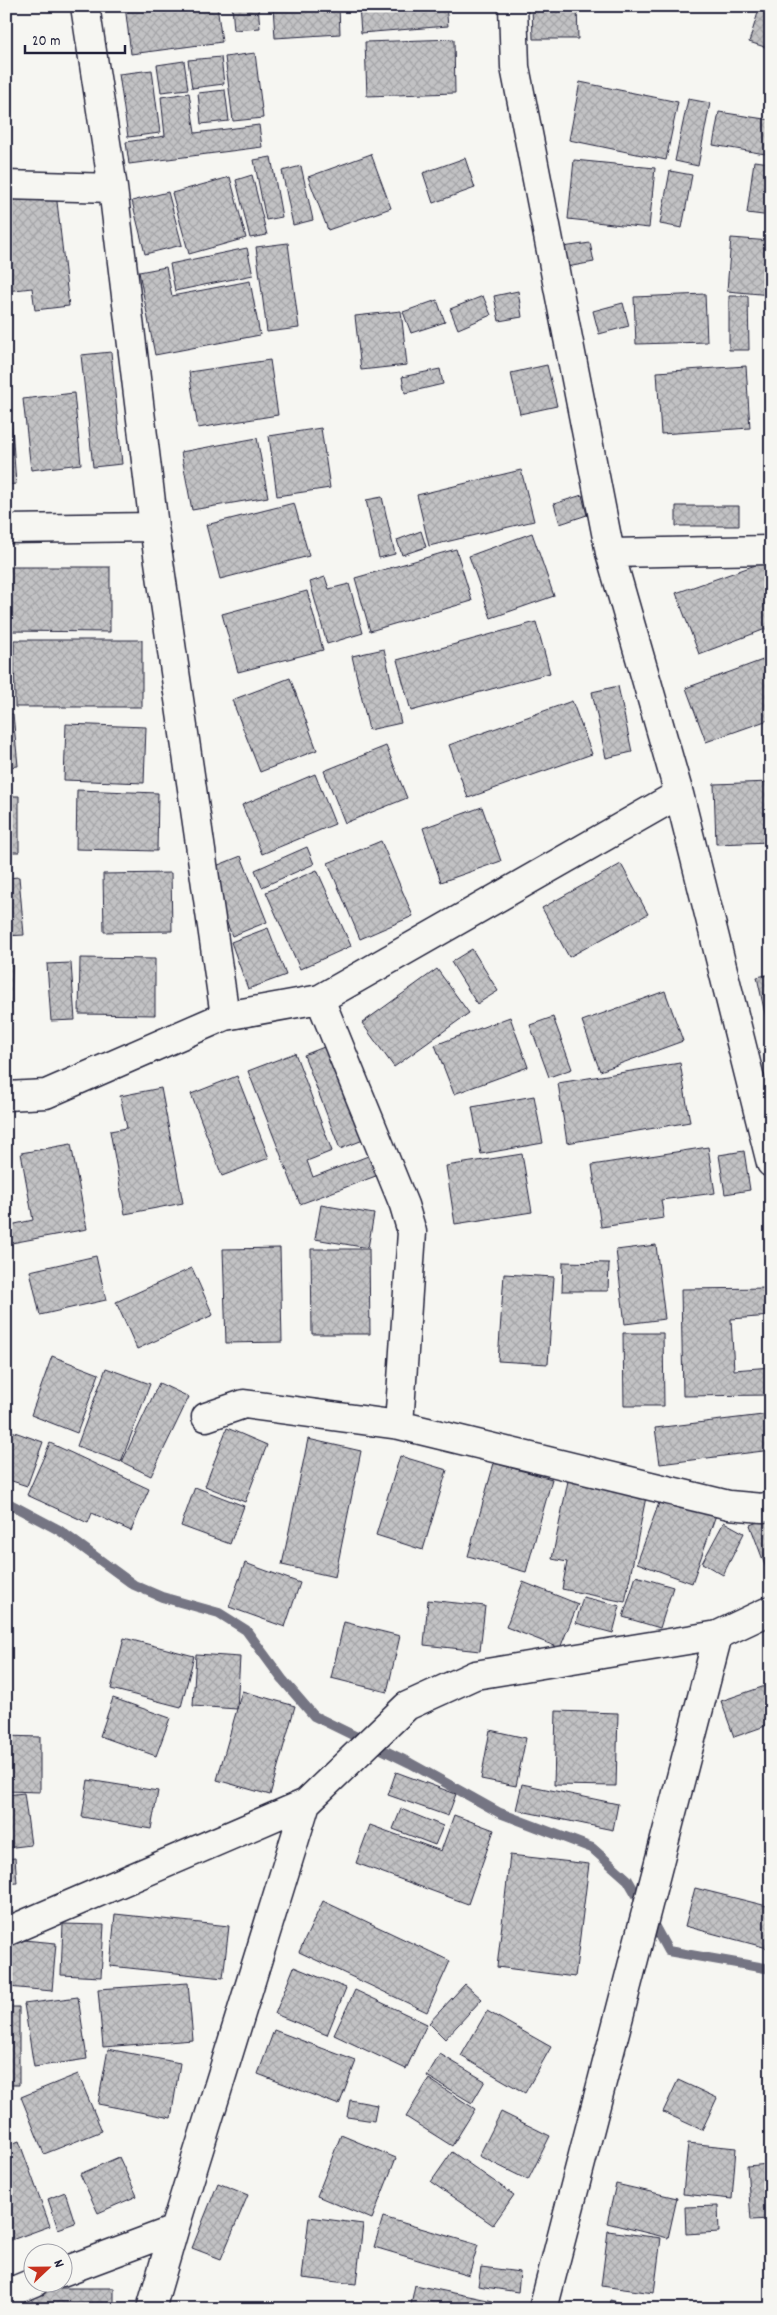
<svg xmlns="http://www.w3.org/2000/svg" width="777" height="2315" viewBox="0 0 777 2315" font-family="Dekko,sans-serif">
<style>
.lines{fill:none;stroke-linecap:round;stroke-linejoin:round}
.stream{stroke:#757583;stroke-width:10}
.building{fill:url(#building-cross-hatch);stroke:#22223b}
.minor-casing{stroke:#22223b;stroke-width:31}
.minor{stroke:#f6f6f2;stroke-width:28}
</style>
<defs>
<pattern id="building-cross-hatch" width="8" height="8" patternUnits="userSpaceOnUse" patternTransform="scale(1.25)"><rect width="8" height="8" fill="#c2c2c4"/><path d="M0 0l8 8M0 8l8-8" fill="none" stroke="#a6a6a9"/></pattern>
</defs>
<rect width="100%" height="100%" fill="#f6f6f2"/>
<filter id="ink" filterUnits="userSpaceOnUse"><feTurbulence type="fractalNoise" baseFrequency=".02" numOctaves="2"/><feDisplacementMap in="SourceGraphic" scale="10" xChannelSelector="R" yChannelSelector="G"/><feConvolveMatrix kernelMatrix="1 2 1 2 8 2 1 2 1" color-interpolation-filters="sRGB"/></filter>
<g filter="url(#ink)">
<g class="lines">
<path class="stream" d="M6 1502 59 1530 134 1585 162 1597 219 1613 246 1630 282 1679 314 1716 410 1763 500 1813 592 1848 628 1880 643 1906
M650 1918 668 1951 771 1969"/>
</g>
<path class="building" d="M125 6H217L222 42 131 54Z
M232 6H258L260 28 234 30Z
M273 6H339L340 34 275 38Z
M359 6H446L448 26 361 33Z
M532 6H577L578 39H533Z
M760 6H771V49L749 42Z
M454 39 455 93 367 96 365 42Z
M255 53 263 118 233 121 225 57Z
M221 57 224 84 192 88 188 60Z
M184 61 188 89 161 92 157 65Z
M152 70 160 133 128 137 119 74Z
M580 82 678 102 666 160 569 140Z
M225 90 229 121 201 124 198 93Z
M189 93 195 133 259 125 262 147 129 164 126 142 165 136 161 97Z
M688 99 710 103 698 166 675 161Z
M719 112 771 120V155L713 145Z
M371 154 391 208 328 230 308 177Z
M271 157 282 217 266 220 254 160Z
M465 158 475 188 433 203 423 173Z
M574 160 655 168 649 228 568 219Z
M754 161 771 163V216L747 213Z
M301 166 313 220 293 225 282 171Z
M670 171 692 175 682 228 660 224Z
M252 175 267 235 250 238 236 180Z
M230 177 246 238 189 254 172 193Z
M168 192 182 245 145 254 132 201Z
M56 193 69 306 35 310 32 288 6 291V198Z
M731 238 771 241V295L727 291Z
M288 243 299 328 267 332 256 247Z
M590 243 594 262 567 267 563 247Z
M247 248 253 275 175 291 170 264Z
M166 267 172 296 250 281 260 335 155 355 139 272Z
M518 291 522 317 499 321 494 296Z
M705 294 707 342 636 344 634 297Z
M483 296 491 315 458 329 450 309Z
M729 296H748L749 350H729Z
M437 300 445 322 411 333 403 312Z
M623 303 629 326 599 334 593 311Z
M401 311 407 365 361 370 355 316Z
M111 352 122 464 93 467 81 355Z
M270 360 278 415 198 428 189 372Z
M547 365 557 406 520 414 511 373Z
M746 366 750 428 661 434 657 372Z
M440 369 443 384 405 393 402 377Z
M74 393 81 464 31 470 23 399Z
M10 399 16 484 6 485V400Z
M321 428 330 488 277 496 269 436Z
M257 438 268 497 192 510 181 452Z
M521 470 534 521 429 546 417 495Z
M582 495 587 515 560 524 554 504Z
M382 497 395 554 379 558 366 500Z
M294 503 309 556 220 579 206 525Z
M676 506H739V526H676Z
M421 531 426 547 402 555 397 540Z
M532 533 554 596 491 618 469 556Z
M456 549 472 601 370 631 355 578Z
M767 561 771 572V627L699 654 676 593Z
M7 567H110V632L8 631Z
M325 577 329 589 349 584 363 633 327 644 310 582Z
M307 591 323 650 238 672 222 614Z
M536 622 550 673 411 711 397 660Z
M14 640H142V707H15Z
M384 649 401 723 369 730 352 656Z
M771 657V719L706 742 686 688Z
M290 678 317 750 260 772 232 700Z
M618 686 632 752 606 758 592 692Z
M572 701 592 754 468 798 449 745Z
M6 714H13L18 766 6 767Z
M66 724 146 727 144 783 64 780Z
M386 746 407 798 345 823 324 771Z
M315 774 335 824 262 854 242 805Z
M771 782V842L716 844 714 784Z
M77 790 158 793 157 851 76 849Z
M6 796H19V852H6Z
M482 807 501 861 441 882 423 828Z
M381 841 413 916 360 939 328 863Z
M307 847 314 864 262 887 255 870Z
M241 856 267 922 232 936 206 870Z
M621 864 648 914 569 957 542 908Z
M317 870 351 946 300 969 266 892Z
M171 873 172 931 104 932 103 874Z
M19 877 24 935 6 936V878Z
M268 928 286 975 248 989 231 942Z
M472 949 498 991 477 1004 451 962Z
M80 958 155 959V1015L79 1014Z
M71 963 75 1020 51 1021 47 964Z
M6 965H12L11 1010H6Z
M437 969 469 1013 394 1067 362 1023Z
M771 974V1031L769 1032 757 977Z
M665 991 683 1041 600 1071 582 1021Z
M510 1017 528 1067 454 1094 435 1045Z
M553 1017 572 1069 549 1077 530 1025Z
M334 1043 371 1137 340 1149 304 1055Z
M295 1053 332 1151 307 1161 313 1177 376 1153 384 1173 300 1204 248 1071Z
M680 1063 690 1122 567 1143 558 1083Z
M237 1076 269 1158 222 1176 191 1094Z
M161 1088 183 1203 125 1214 110 1131 127 1128 120 1096Z
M534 1096 543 1143 481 1154 472 1107Z
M71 1144 87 1229 6 1244V1226L33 1220 21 1153Z
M708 1147 715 1193 661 1200 664 1218 601 1227 592 1165Z
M744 1151 750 1190 725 1194 719 1155Z
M522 1154 532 1212 455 1224 446 1166Z
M321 1205 374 1214 368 1248 315 1239Z
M656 1245 665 1319 625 1324 616 1250Z
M280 1248 282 1342 226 1343 223 1249Z
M311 1249H369L370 1334H312Z
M96 1256 106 1300 40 1315 30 1271Z
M563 1262 609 1263 608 1291H562Z
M192 1268 213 1315 137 1349 116 1302Z
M504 1274 554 1277 548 1364 498 1361Z
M771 1288V1316L731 1319 734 1370 771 1367V1395L683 1396 681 1289Z
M623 1333H663L664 1406H624Z
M52 1356 99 1374 77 1433 31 1415Z
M106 1368 150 1384 121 1462 77 1446Z
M159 1383 189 1397 151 1476 122 1462Z
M771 1414V1450L660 1464 655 1428Z
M227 1428 267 1445 245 1502 205 1486Z
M6 1429 43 1442 27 1486 6 1479Z
M308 1439 361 1451 335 1577 282 1565Z
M50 1443 149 1489 131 1531 92 1513 88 1523 27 1495Z
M400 1456 447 1470 423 1550 376 1535Z
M494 1463 552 1479 526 1572 468 1556Z
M569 1476 647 1492 625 1602 562 1589 567 1562 552 1559Z
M195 1487 244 1506 230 1544 181 1526Z
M663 1492 717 1512 692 1583 637 1563Z
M771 1517V1566L766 1568 750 1525Z
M724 1522 744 1533 723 1575 702 1563Z
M245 1563 300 1583 285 1627 229 1607Z
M636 1576 673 1587 660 1628 623 1617Z
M523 1582 578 1604 560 1648 506 1627Z
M583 1597 620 1606 613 1633 576 1623Z
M428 1600 485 1606 480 1651 424 1645Z
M344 1622 400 1636 387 1692 331 1678Z
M124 1638 194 1656 181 1707 111 1689Z
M196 1654 240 1657 237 1709 193 1706Z
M771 1684V1724L734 1737 721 1701Z
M242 1691 295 1706 270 1795 217 1780Z
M113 1698 170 1718 156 1756 100 1736Z
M556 1711 618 1713 616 1786 554 1785Z
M490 1730 526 1738 516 1786 481 1779Z
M6 1736 40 1737V1792L6 1791Z
M396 1772 456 1794 448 1816 388 1795Z
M88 1780 158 1791 151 1829 82 1817Z
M522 1784 618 1804 613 1830 516 1810Z
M24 1793 31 1845 6 1848V1795Z
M401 1809 443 1826 435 1845 393 1829Z
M454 1815 494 1830 468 1904 356 1863 370 1825 441 1851Z
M510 1855 589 1864 575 1977 497 1967Z
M15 1858 17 1883 6 1884V1859Z
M695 1888 771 1907V1949L685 1926Z
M323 1901 450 1961 427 2012 299 1952Z
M115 1914 229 1926 223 1978 110 1966Z
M63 1924 104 1925 101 1977 61 1975Z
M13 1939 56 1943 52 1991 8 1987Z
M294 1967 346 1988 327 2035 275 2014Z
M188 1983 193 2040 103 2047 98 1989Z
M465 1984 482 1999 445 2039 429 2023Z
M355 1990 427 2024 406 2069 334 2035Z
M78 1997 87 2059 34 2067 24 2004Z
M6 2007H19V2085H6Z
M487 2011 551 2047 525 2093 461 2056Z
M274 2030 356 2061 339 2105 258 2074Z
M108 2049 180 2063 171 2118 98 2104Z
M440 2054 485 2081 472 2103 427 2076Z
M78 2074 102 2131 44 2154 21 2097Z
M429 2079 475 2109 452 2146 406 2117Z
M678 2080 717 2098 702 2130 663 2112Z
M350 2100 377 2105 374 2121 347 2117Z
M501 2112 550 2136 528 2180 479 2156Z
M341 2135 396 2158 372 2219 317 2196Z
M19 2141 50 2226 6 2242V2146Z
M688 2143 736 2148 732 2199 683 2194Z
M452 2152 514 2195 493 2225 431 2182Z
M119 2157 137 2196 98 2213 80 2174Z
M769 2164 771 2219 751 2220 747 2166Z
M218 2183 248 2195 221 2259 192 2248Z
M616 2184 677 2198 668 2238 607 2223Z
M65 2192 75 2223 58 2229 48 2199Z
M718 2206 719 2232 686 2234 685 2207Z
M309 2217 363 2224 356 2284 302 2278Z
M383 2217 478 2245 469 2275 374 2247Z
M608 2231 661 2238 654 2293 601 2286Z
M481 2267 520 2272 518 2292 478 2286Z
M415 2285 493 2301 492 2309H410Z
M32 2288H114V2309H32Z
M610 2300 646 2309H608Z"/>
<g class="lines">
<g class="minor-casing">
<path id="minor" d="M85 6 113 188 154 527 225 1016
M513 6 515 67 610 553 679 794 771 1163
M6 185 113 188
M6 529 154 527
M610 553 771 550
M320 999 404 1205 412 1232 399 1425
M6 1096 46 1094 225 1016 320 999 679 794
M206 1417 244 1404 399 1425 729 1505 762 1508 771 1506
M6 1932 306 1803 407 1706 475 1675 718 1635 771 1610
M62 2272 174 2230
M6 2294 35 2282
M151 2309 174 2230 306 1803
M543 2309 718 1635"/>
</g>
<use href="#minor" class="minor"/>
</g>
</g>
<rect width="777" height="2315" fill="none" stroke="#f6f6f2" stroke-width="25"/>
<rect x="12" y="12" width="752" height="2290" fill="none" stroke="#22223b" stroke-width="2" filter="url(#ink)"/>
<g transform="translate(48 2268) rotate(68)"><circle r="24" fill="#f6f6f2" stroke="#a1a1a9"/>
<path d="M0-4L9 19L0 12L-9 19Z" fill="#c8321e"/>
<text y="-8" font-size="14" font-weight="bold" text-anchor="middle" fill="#22223b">N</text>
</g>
<path d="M25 45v8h100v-8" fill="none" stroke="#22223b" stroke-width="2.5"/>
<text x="32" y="45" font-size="15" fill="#22223b" stroke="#f6f6f2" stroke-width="4" paint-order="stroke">20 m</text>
</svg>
